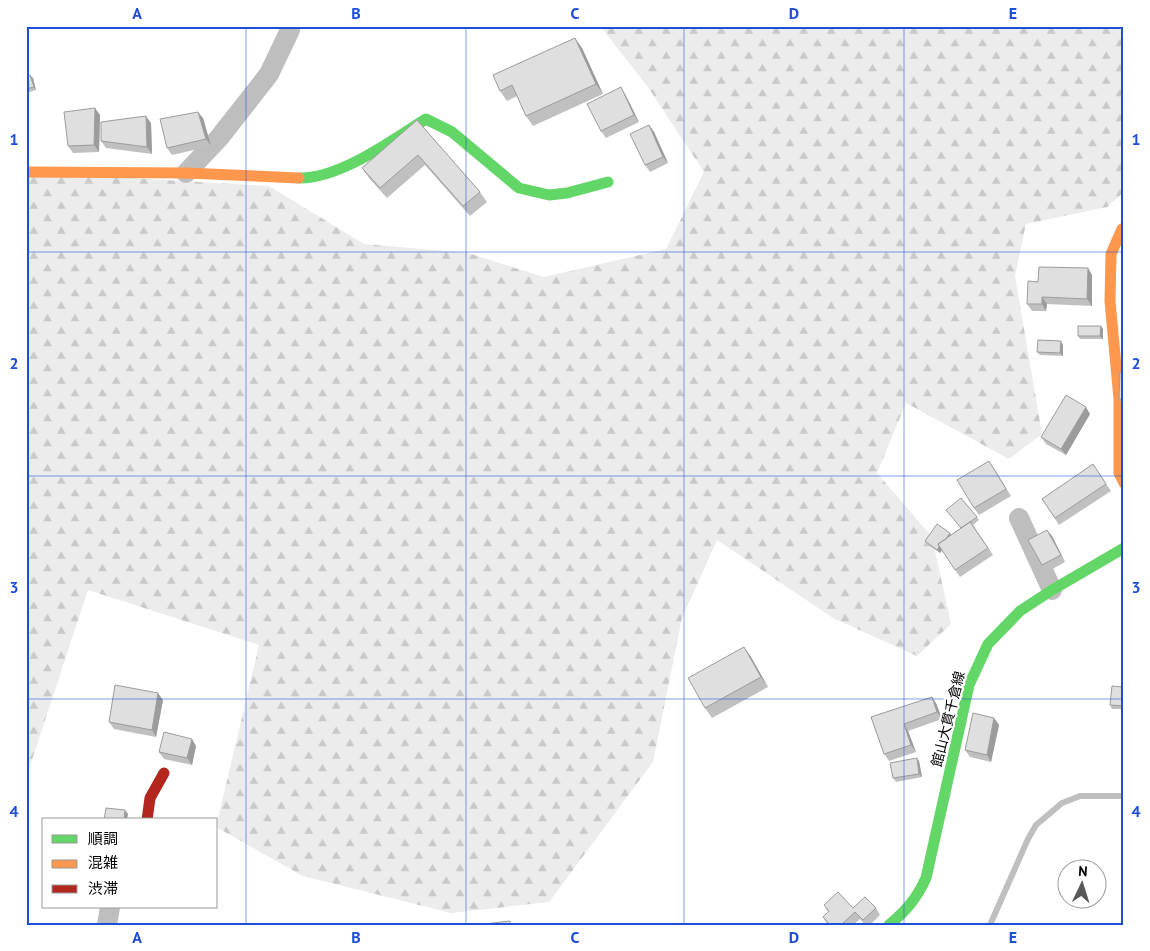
<svg xmlns="http://www.w3.org/2000/svg" width="1150" height="951" viewBox="0 0 1150 951" font-family="'PT Sans','Noto Sans JP',sans-serif">
<style>
.forest{fill:url(#forest-firs)}
.lines{fill:none;stroke-linecap:round;stroke-linejoin:round}
.stream{stroke:#bfbfbf;stroke-width:6}
.street{stroke:#bebebe;stroke-width:20}
.fast{stroke:#63d668;stroke-width:11}
.slow{stroke:#ff974d;stroke-width:11}
.jam{stroke:#b3261e;stroke-width:11}
.wall{fill:#c0c0c0}
.shaded-wall{fill:#9c9c9c}
.building{fill:#dfdfdf;stroke:#9c9c9c}
.grid{fill:none;stroke:#1d4ed8;stroke-width:1;stroke-opacity:0.55}
.labels{text-anchor:middle;stroke-width:4.5;stroke-linejoin:round;paint-order:stroke}
.street-label{font-size:14px;fill:#000;stroke:#fff}
.neatline{fill:none;stroke:#1d4ed8;stroke-width:2}
.grid-label{font-size:16px;text-anchor:middle;font-weight:bold;fill:#1d4ed8}
</style>
<defs>
<pattern id="forest-firs" width="22" height="20" patternUnits="userSpaceOnUse" patternTransform="scale(1.25)"><rect width="22" height="20" fill="#ececec"/><path d="M5 1l3.5 6h-7zM16 11l3.5 6h-7z" fill="#c9c9c9"/></pattern>
</defs>
<rect width="100%" height="100%" fill="#fff"/>
<path class="forest" d="M600 26H1124V192L1107 207 1026 224 1015 276 1042 434 1009 459 906 403 877 473 932 537 951 624 917 656 833 618 717 540 682 618 653 762 549 902 451 913 303 876 216 827 259 645 88 590 26 778V172L269 186 364 244 468 253 544 277 666 249 704 172 648 87Z"/>
<g class="lines">
<path class="stream" d="M990 925 1028 839 1036 825 1062 803 1080 796H1124"/>
<path class="street" d="M186 173 219 138 269 74 290 30V26
M1019 518 1052 590
M107 925 110 907"/>
<path class="fast" d="M299 178C340 179 392 140 426 119L452 132 519 188 549 195 567 193 608 182
M889 925C906 911 917 898 926 878L969 685 988 644 1020 611 1052 590 1124 548"/>
<path class="slow" d="M26 172 186 173 299 178
M1122 229 1111 254 1110 301 1119 399V473L1124 483"/>
<path class="jam" d="M147 820 150 798 164 773"/>
</g>
<path class="wall" d="M582 48 603 94 533 126 526 116 517 96 507 101 500 91Z
M26 76 33 78 36 90 26 93Z
M625 94 639 122 606 138 601 131Z
M100 115 99 152 73 153 68 146Z
M203 118 211 146 172 155 167 148Z
M417 120 480 192 487 202 470 216 425 165 387 198 369 178 362 168Z
M151 123 152 154 106 148 101 141Z
M649 125 654 132 668 163 650 172 645 165Z
M1088 268 1092 275V306L1047 304 1046 311H1032L1027 304 1038 282Z
M1101 326 1103 329V339H1080L1078 336Z
M1063 345V356L1040 355 1037 352Z
M1124 372V406L1119 399Z
M1090 414 1066 455 1046 444 1041 437Z
M1093 464 1111 491 1059 525 1042 499Z
M994 468 1011 496 979 515 974 508Z
M977 517 979 520 973 525 993 555 960 577 942 550 940 553 927 544 925 541 951 535Z
M1047 530 1052 536 1065 562 1047 572 1042 565Z
M744 647 751 657 768 687 712 718 705 708Z
M1124 687V709H1112L1110 705Z
M163 700 156 737 114 729 109 722Z
M936 703 942 719 908 731 916 752 889 761 884 754 871 717Z
M994 718 999 725 991 762 970 757 965 750Z
M196 746 192 765 164 759 159 752Z
M917 758 919 761 922 777 896 782 893 778Z
M824 905 853 908H876L880 915 870 925H865L860 919 853 925H828L823 917 828 912Z"/>
<path class="shaded-wall" d="M575 38 582 48 603 94 596 84Z
M30 75 33 78 36 90 34 87Z
M621 87 625 94 639 122 634 115Z
M95 108 100 115 99 152 94 145Z
M198 112 203 118 211 146 206 139Z
M146 116 151 123 152 154 147 147Z
M649 125 654 132 668 163 663 157Z
M1088 268 1092 275V306L1087 299Z
M1042 297 1047 304 1046 311 1042 304Z
M1101 326 1103 329V339L1100 336Z
M1061 341 1063 345V356L1060 353Z
M1086 407 1090 414 1066 455 1061 449Z
M1047 530 1052 536 1065 562 1061 555Z
M950 533 952 537 940 553 937 550Z
M744 647 751 657 768 687 761 677Z
M158 693 163 700 156 737 152 730Z
M932 697 936 703 942 719 937 712Z
M994 718 999 725 991 762 987 755Z
M904 724 908 731 916 752 911 745Z
M192 739 196 746 192 765 187 758Z
M917 758 919 761 922 777 919 774Z
M125 810 128 814 127 820H124Z"/>
<path class="building" d="M575 38 596 84 526 116 512 85 500 91 493 75Z
M30 75 34 87 26 89V76Z
M621 87 634 115 601 131 587 104Z
M95 108 94 145 68 146 64 112Z
M198 112 206 139 167 148 160 119Z
M146 116 147 147 101 141V122Z
M417 120 480 192 463 206 418 155 380 188 362 168Z
M649 125 663 157 645 165 630 134Z
M1039 267 1088 268 1087 299 1042 297V304H1027L1028 281 1038 282Z
M1078 326H1101L1100 336H1078Z
M1038 340 1061 341 1060 353 1037 352Z
M1120 372H1124V399H1119Z
M1066 395 1086 407 1061 449 1041 437Z
M989 461 1006 489 974 508 957 480Z
M1093 464 1106 484 1055 518 1042 499Z
M961 498 977 517 961 528 946 510Z
M970 522 988 548 955 570 938 544Z
M937 524 950 533 946 539 938 544 939 547 937 550 925 541Z
M1047 530 1061 555 1042 565 1028 540Z
M744 647 761 677 705 708 688 678Z
M115 685 158 693 152 730 109 722Z
M1112 686 1124 687V706L1110 705Z
M932 697 937 712 904 724 911 745 884 754 871 717Z
M973 713 994 718 987 755 965 750Z
M164 732 192 739 187 758 159 752Z
M917 758 919 774 893 778 890 763Z
M106 808 125 810 124 820H104Z
M838 892 853 908 865 897 876 908 863 920 855 912 841 925H830L823 917 829 911 824 905Z
M510 921 511 925H476Z"/>
<path class="grid" d="M246 26V925M466 26V925M684 26V925M904 26V925M26 252H1124M26 476H1124M26 699H1124"/>
<g class="labels">
<g class="street-label">
<text transform="translate(948 719) rotate(-76)" y="5">館山大貫千倉線</text>
</g>
</g>
<rect width="1150" height="951" fill="none" stroke="#ffffff" stroke-width="55"/>
<rect x="42" y="818" width="175" height="90" fill="#ffffff" stroke="#999999"/>
<rect x="52" y="835" width="25" height="8" fill="#63d668" stroke="#999999"/>
<text x="88" y="844" font-size="15" fill="#000000">順調</text>
<rect x="52" y="860" width="25" height="8" fill="#ff974d" stroke="#999999"/>
<text x="88" y="868" font-size="15" fill="#000000">混雑</text>
<rect x="52" y="885" width="25" height="8" fill="#b3261e" stroke="#999999"/>
<text x="88" y="894" font-size="15" fill="#000000">渋滞</text>
<g transform="translate(1082 884) rotate(4)"><circle r="24" fill="#ffffff" stroke="#999999"/>
<path d="M0-4L9 19L0 12L-9 19Z" fill="#595959"/>
<text y="-8" font-size="14" font-weight="bold" text-anchor="middle" fill="#000000">N</text>
</g>
<rect x="28" y="28" width="1094" height="896" class="neatline"/>
<g class="grid-label">
<text x="137" y="19">A</text>
<text x="356" y="19">B</text>
<text x="575" y="19">C</text>
<text x="794" y="19">D</text>
<text x="1013" y="19">E</text>
<text x="14" y="145">1</text>
<text x="1136" y="145">1</text>
<text x="14" y="369">2</text>
<text x="1136" y="369">2</text>
<text x="14" y="593">3</text>
<text x="1136" y="593">3</text>
<text x="14" y="817">4</text>
<text x="1136" y="817">4</text>
<text x="137" y="943">A</text>
<text x="356" y="943">B</text>
<text x="575" y="943">C</text>
<text x="794" y="943">D</text>
<text x="1013" y="943">E</text>
</g>
</svg>
